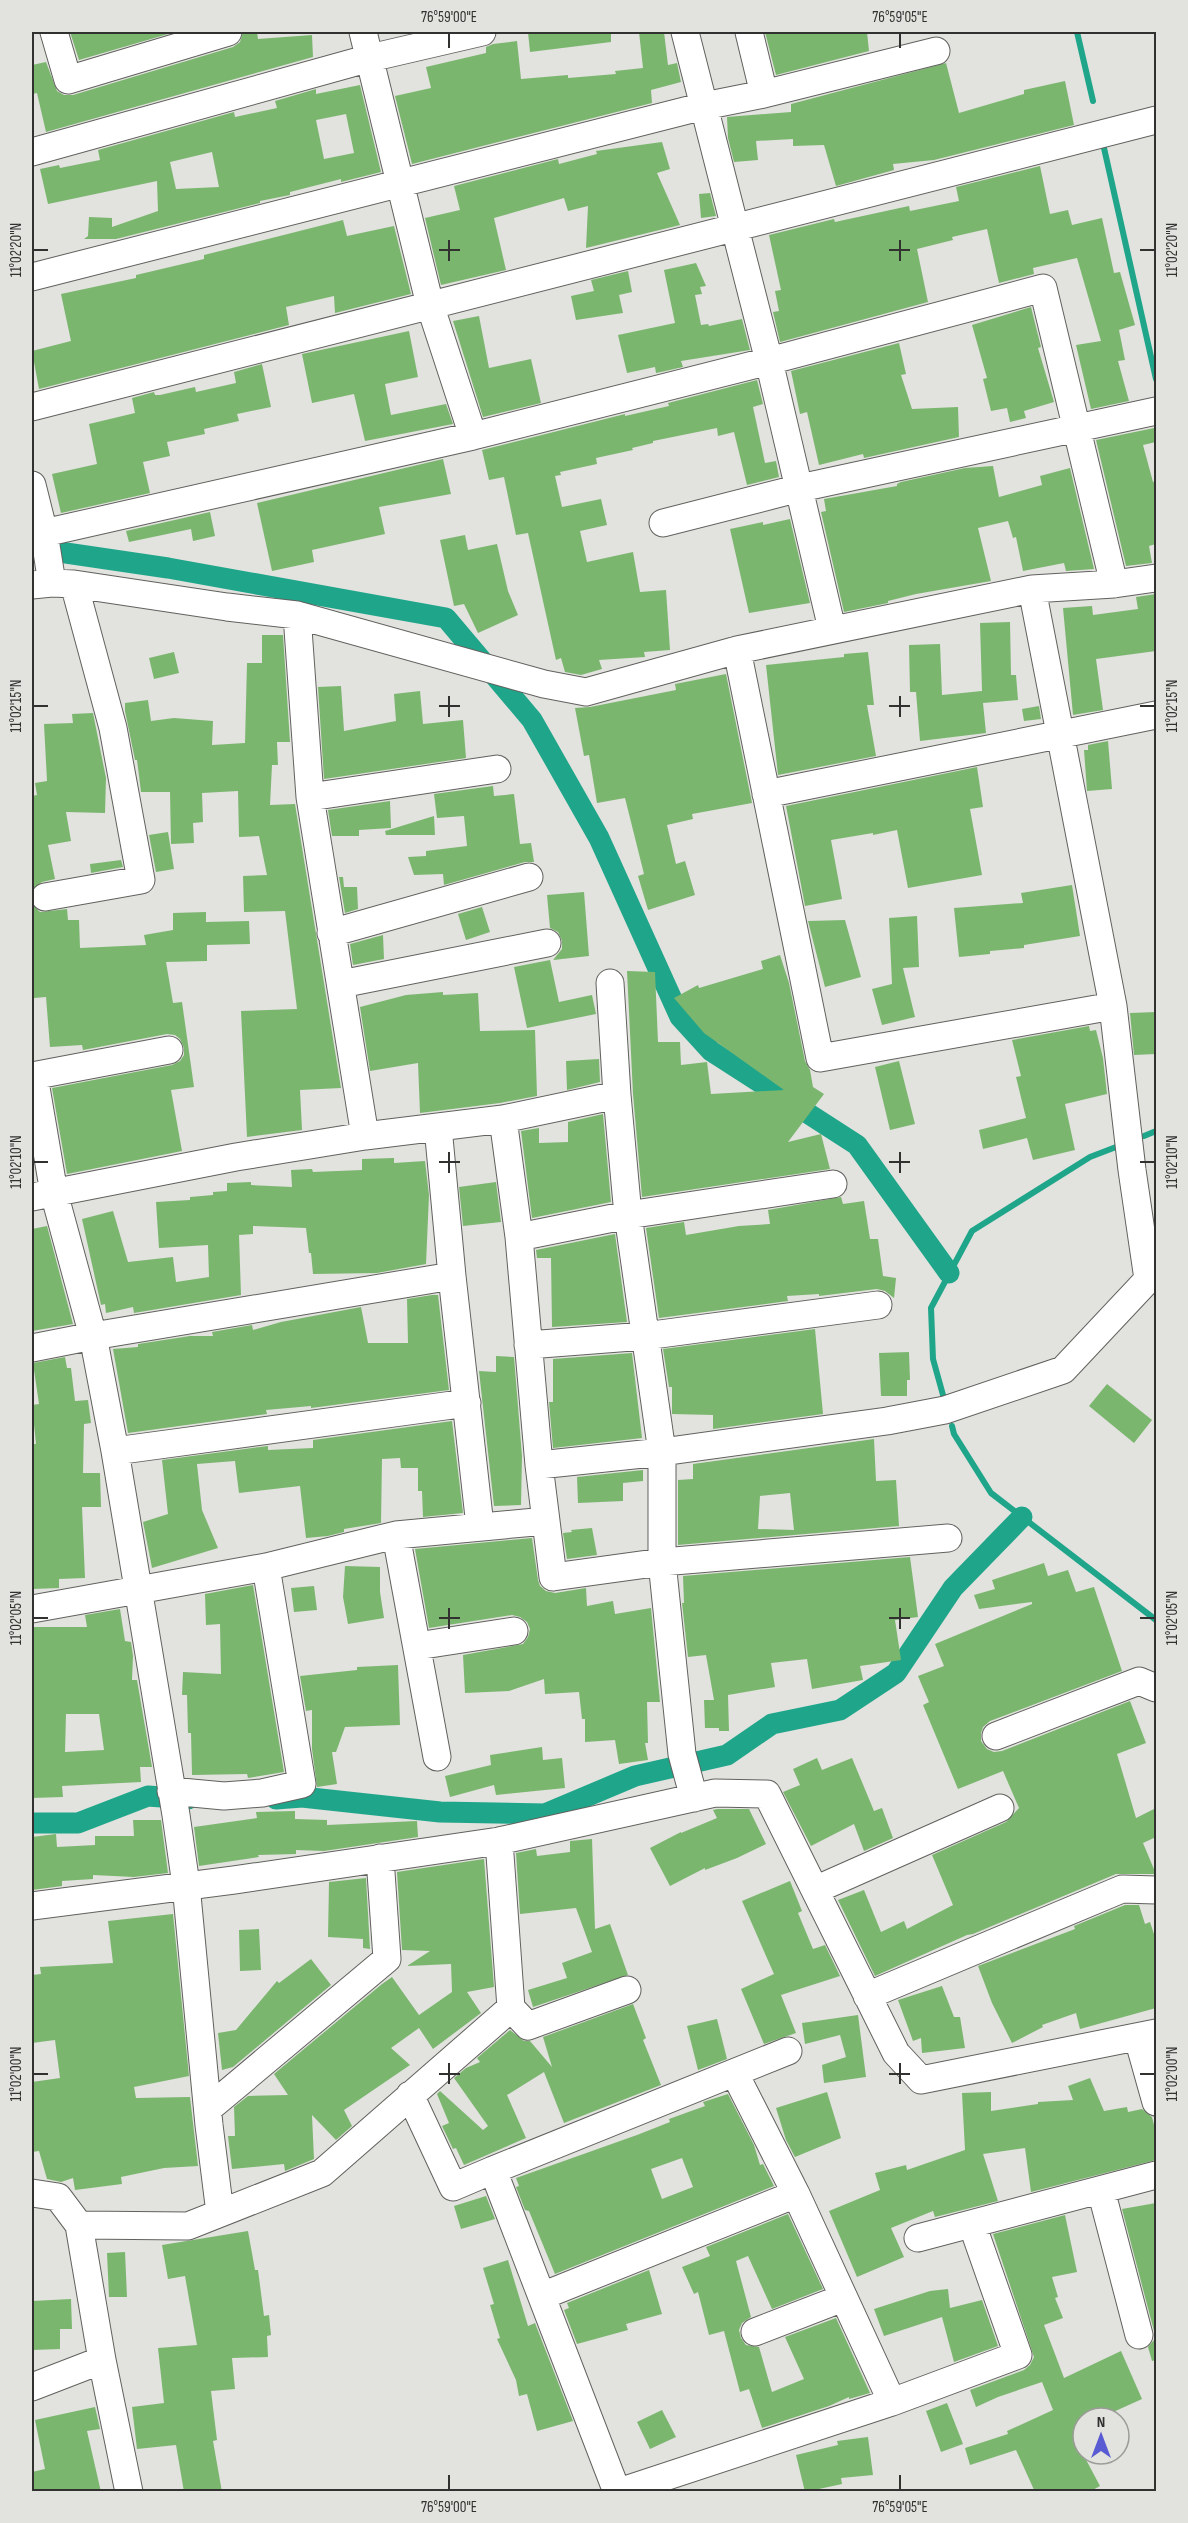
<svg xmlns="http://www.w3.org/2000/svg" width="1188" height="2523" viewBox="0 0 1188 2523" font-family="'Sofia Sans Condensed',sans-serif">
<style>
.lines{fill:none;stroke-linecap:round;stroke-linejoin:round}
.stream{stroke:#1fa68a;stroke-width:6}
.canal{stroke:#1fa68a;stroke-width:21}
.building{fill:#7bb66f;fill-rule:evenodd}
.minor-casing{stroke:#61615e;stroke-width:29}
.minor{stroke:#fff;stroke-width:27}
.ticks{fill:none;stroke:#313130;stroke-width:2}
.neatline{fill:none;stroke:#313130;stroke-width:2}
.ticks-label{font-size:15px;text-anchor:middle;fill:#313130}
</style>
<rect width="100%" height="100%" fill="#e2e2de"/>
<g class="lines">
<path class="stream" d="M1077 32 1093 101
M1104 148 1156 379
M1144 1136 1156 1131
M943 1395 933 1359 931 1308 972 1231 1090 1157 1116 1147
M952 1426 954 1434 991 1493 1156 1620"/>
<path class="canal" d="M32 548 168 568 446 618 532 720 599 838 680 1017 711 1051 857 1145 949 1273
M276 1799 302 1797 440 1812 545 1814 635 1776 727 1755 772 1724 840 1710 896 1673 953 1588 1022 1517
M32 1823H78L148 1796 188 1799"/>
</g>
<path class="building" d="M70 32H175L79 60Z
M243 32H257L258 39 312 35 313 57 46 132 37 93 32 94V65L46 62 57 91 64 95H73L233 47 240 42Z
M528 32H611V42L530 52Z
M639 32H664L668 65 677 63 681 82 651 90 652 103 412 164 395 96 431 88 426 67 486 53V47L493 44 517 41 521 79 568 75V78L616 74 615 71 643 68Z
M765 32H867L869 51 776 75Z
M946 63 959 113 1024 94V90L1065 81 1074 125 934 160 893 164 894 170 836 186 824 145 793 146V139L756 141 758 160 734 162 728 138 727 117 791 112V104Z
M360 85 381 172 341 182V179L290 192V195L260 201V203L116 239H84L88 236 89 217 112 218V227L158 211 157 181 48 204 40 169 59 165 60 168 100 160 98 150 234 112 235 117 277 108 275 101 316 89V94ZM346 114 354 153 324 159 316 120ZM212 152 219 187 176 189 170 162Z
M662 142 670 169 657 173 680 225 586 248 588 206 568 211 564 198 494 218 506 270 441 285 425 218 460 210 454 186 558 159 559 164 597 154 596 151Z
M1040 166 1050 214 1068 210 1072 225 1102 218 1114 273 1120 272 1135 325 1119 330 1125 360 1118 361 1129 401 1091 409 1076 345 1101 341 1077 258 1033 268 1034 274 999 283 987 229 952 237 953 240 917 249 928 302 780 342 773 312 779 311 775 291 781 290 769 235 834 219 835 222 909 206 910 211 959 201 956 187Z
M710 193 716 216 701 218 699 194Z
M343 220 347 236 394 226 411 294 335 313 334 296 286 307 289 325 39 389 32 351 71 341 61 294 136 278V275L204 259V255Z
M696 263 706 286 700 287 702 294 695 295 701 325 708 324 709 326 742 319 750 350 681 361 683 367 661 372 656 373 655 367 627 373 618 335 675 323 664 270Z
M628 271 632 292 619 295 623 313 576 320 571 296 594 291 591 280Z
M1031 307 1041 347 1038 348 1054 402 1024 411 1026 418 1010 422 1007 408 991 411 983 379 987 378 972 325Z
M479 316 489 368 531 359 541 403 483 417 453 321Z
M409 331 418 377 385 384 391 415 446 404 453 424 365 441 354 394 312 403 302 354Z
M899 343 906 374 901 375 912 409 958 407 959 437 864 458 863 454 819 465 807 412 800 414 791 371Z
M262 364 271 407 237 414 239 421 204 429 205 434 167 442 170 456 143 462 150 493 61 513 52 474 97 464 89 424 135 413 132 398 154 392 155 395H160L195 387 196 392 236 383 234 372Z
M757 380 763 404 753 407 765 463 776 461 779 477 747 485 734 432 718 436 717 428 653 441V443L632 448 633 450 596 458 597 464 560 472 561 475 555 476 562 507 601 499 607 525 580 531 587 562 633 552 640 592 666 590 670 650 644 652 645 657 599 660 602 669 581 675 565 672 561 658 556 660 528 533 516 535 504 477 489 480 482 450 625 414V416L669 406 668 403Z
M1154 428 1156 442 1143 445 1153 482 1156 481V544L1149 546 1152 563 1126 566 1096 440Z
M443 459 451 494 379 507 385 534 312 550 314 562 272 571 257 503Z
M993 466 999 497 1042 485 1040 476 1070 468 1094 569 1066 571 1064 563 1023 571 1016 537 1013 538 1008 521 978 528 991 581 916 594 888 601V603L844 612 821 512 826 511 824 499 897 486V484L901 482 965 468Z
M210 512 215 536 193 541 191 529 129 542 126 531Z
M790 519 810 603 749 613 730 529 763 522V525Z
M465 535 468 550 497 544 508 591 518 615 478 633 464 604 454 606 440 540Z
M1156 594V651L1096 659 1103 710 1073 715 1063 608 1092 606 1093 615 1138 609 1136 597Z
M1010 622 1011 675H1016L1018 700 983 703 986 733 920 741 916 692H910L909 645 940 644 942 695 982 691 980 623Z
M262 635H283L290 742H277L278 765H272L270 805 295 804 341 1088 300 1090 302 1130 247 1137 241 1011 297 1009 285 911 244 912 243 876 267 875 259 836 239 837 238 791 202 793 203 822 193 823 194 843 171 844 170 792H141L137 760H135L125 711V703L148 700 151 721 174 718 213 721 212 745 245 743 247 663H262Z
M174 652 179 673 154 679 149 658Z
M868 652 874 705H867L876 756 778 775 766 665 844 657V654Z
M726 674 752 803 692 814 693 819 667 825 676 864 685 861 695 895 648 910 638 876 644 874 625 798 597 803 589 755 584 756 575 708 590 707 676 690 675 684Z
M341 686 344 731 396 721 394 694 420 691 423 724 463 720 466 758 324 779 318 687Z
M1039 706 1041 719 1024 721 1022 709Z
M93 713 106 778 105 813 66 812 71 841 48 845 55 879 42 882 32 890V796L37 795 35 783 47 781 44 724 73 723 72 714Z
M1108 741 1112 789 1087 791 1084 750H1088V745Z
M977 767 983 807 970 809 982 875 908 888 897 830 873 835V833L831 840 842 899 805 906 786 806Z
M493 786 494 796 514 794 520 844 531 843 534 862H525L444 885 443 874 414 875 408 857 426 856V851L467 846 464 816 437 818 434 794Z
M390 801 391 828 359 830V836H332L328 810Z
M434 816 435 835H386L385 831Z
M168 832 174 869 156 872 149 835Z
M121 860 123 867 91 873 90 864Z
M339 877H343L344 887H357L358 909 345 913Z
M1072 885 1080 936 1024 945V948L990 951V954L959 957 954 908 1023 903 1021 893Z
M584 892 589 956 553 960 562 949V941L558 932 550 928 547 895Z
M32 904 40 912 67 909 68 920H79L80 948 146 945 144 935 173 930V913L206 912V922L249 921 250 944 207 945V961L166 962 173 1003 182 1002 194 1087 171 1090 182 1151 67 1174 52 1088 172 1065 180 1061 184 1055V1048L180 1039 175 1035 167 1034 83 1050 82 1045 50 1047 46 997 34 998Z
M482 907 490 932 466 940 458 914Z
M917 916 919 967 903 968 915 1017 882 1025 872 989 892 984 889 918Z
M845 920 861 977 825 987 808 921Z
M383 935 384 959 353 965 350 944Z
M780 955 789 983 805 1061 810 1070 813 1087 824 1094 788 1142 821 1134 830 1169 642 1197 633 1094 627 971 655 972 658 1042H680L681 1065 707 1062 711 1094 784 1090 704 1033 674 998 698 985 699 988 763 969 761 961Z
M550 960 559 1002 592 995 596 1014 527 1028 514 967Z
M443 992V995L478 993 480 1031 535 1030 537 1096 500 1103 420 1113 418 1063 370 1071 360 1007 406 995Z
M1156 1012V1054L1134 1055 1130 1013Z
M1089 1026 1090 1031 1096 1030 1103 1058 1107 1094 1065 1104 1075 1150 1033 1160 1027 1138 983 1149 979 1130 1026 1118 1016 1077 1021 1076 1012 1040Z
M599 1059 600 1082 567 1090 566 1061Z
M899 1061 915 1124 890 1130 875 1067Z
M603 1114 611 1202 532 1218 521 1131 539 1128V1143L568 1142V1122Z
M394 1158V1163L425 1161 429 1195 426 1264 377 1273 313 1274 311 1253H309L306 1228 253 1226V1234L239 1235 241 1295 134 1313 133 1307 106 1313 105 1304 101 1305 82 1219 113 1211 128 1262 173 1257 176 1282 209 1277 208 1245 159 1248 156 1202 190 1200V1197L213 1195V1192L227 1191V1183L251 1182V1185L292 1187 291 1170 312 1169 313 1172 362 1170V1159Z
M496 1182 501 1222 463 1226 459 1187Z
M841 1197 843 1204 864 1201 870 1239H878L883 1276 896 1278 894 1298 885 1291 877 1289 819 1296V1294L787 1296 788 1301 659 1318 646 1228 684 1222 686 1235 739 1226 770 1224 768 1210Z
M47 1226 73 1324 32 1331V1229Z
M615 1234 627 1322 552 1327 551 1258H537L536 1250Z
M432 1295H438L449 1390 311 1408V1406L266 1410 267 1414 128 1433 113 1349 138 1347V1344L190 1336H213L212 1332 252 1325 253 1330 281 1322 361 1307 368 1343H408L407 1299Z
M815 1329 823 1414 713 1429V1415L672 1414V1387H669L663 1349Z
M909 1352 910 1380H907V1396H881L879 1353Z
M632 1353 642 1438 553 1448 549 1402H553V1359Z
M496 1356 514 1357 522 1456 521 1505 494 1506 479 1371 496 1372Z
M65 1357 67 1368H71L75 1401 88 1400 91 1423 84 1424 83 1473H100L101 1507H82L85 1578 59 1579V1588L32 1589V1444H36L32 1405 39 1404 33 1363Z
M1107 1384 1152 1420 1134 1443 1089 1406Z
M452 1421 463 1513 423 1517 422 1491H418V1468H401L400 1458 382 1459 381 1523 344 1529V1532L328 1536 306 1538 300 1486 239 1493 235 1461 197 1464 202 1510 218 1548 152 1568 143 1522 168 1514 162 1460 268 1446V1450L313 1448V1440Z
M874 1439 876 1481 896 1480 899 1526 678 1545V1480L693 1479V1464ZM790 1493 794 1530 758 1529 760 1496Z
M643 1470V1481L623 1483V1501L578 1503 577 1477Z
M592 1528 597 1555 567 1559 563 1533 572 1532 571 1530Z
M532 1538 538 1580 540 1586 546 1591 555 1593 586 1588 587 1606 613 1601 615 1614 651 1608 660 1702H647L648 1743H645L648 1760 619 1764 615 1740 585 1742V1719H582L579 1692 545 1694 544 1679 509 1691 465 1693 463 1655 523 1644 528 1637 530 1629 527 1622 520 1617 512 1615 429 1628 415 1549Z
M910 1557 918 1617 895 1620 901 1660 860 1666 863 1680 812 1689 807 1659 771 1663 775 1687 728 1695 729 1731H719V1728H705L704 1700H714L706 1655 688 1657 682 1603H684L683 1576Z
M1044 1563 1048 1576 1068 1570 1076 1592 1094 1587 1122 1671 990 1721 983 1727 981 1733V1741L987 1749 994 1752 1002 1751 1130 1701 1146 1743 1117 1754 1136 1818 1156 1808V1837L1143 1843 1156 1874H1116L973 1934 967 1935 875 1976 838 1900 864 1890 881 1932 904 1921 907 1929 953 1905 932 1855 1006 1822 1019 1808 1003 1771 958 1789 923 1705 929 1702 918 1676 944 1666 935 1644 1032 1604V1602L979 1609 974 1595 995 1589 992 1580Z
M345 1566 380 1567V1592L384 1618 348 1624 343 1597Z
M253 1585 284 1772 248 1778 247 1774 192 1775 191 1733H188L187 1695H182L183 1672 221 1674 220 1624 206 1625 205 1594Z
M314 1586 317 1610 294 1612 291 1588Z
M120 1609 125 1641 131 1642 133 1656 132 1680H137L152 1767H140L141 1782 62 1786 63 1797 32 1798V1627H87L85 1615ZM66 1714H99L104 1750 65 1752Z
M398 1665 400 1725 345 1727 336 1752H332L337 1784 317 1787 312 1749V1710L306 1711 300 1676 357 1670V1667Z
M542 1747 543 1760 562 1758 565 1788 496 1795 494 1785 450 1797 445 1776 491 1765 490 1755Z
M817 1758 822 1770 852 1758 874 1811 882 1808 893 1838 864 1851 854 1824 811 1846 783 1792 800 1785 793 1769Z
M717 1809H749L766 1844 737 1858 705 1870V1868L670 1886 650 1848 681 1832V1833L717 1818 713 1810Z
M295 1811V1819L327 1820V1825L417 1821 418 1837 324 1851 296 1850V1854L258 1855 259 1857 199 1866 194 1827 257 1818 256 1812Z
M133 1820H161L168 1873 134 1877 93 1875V1879L62 1881V1886L32 1890V1837L56 1834 57 1847 95 1845V1836H134Z
M592 1839 595 1929 610 1924 628 1975 533 2007 528 1990 567 1978 562 1963 592 1952 576 1908 520 1914 516 1853 536 1849 537 1856 570 1852V1841Z
M484 1859 494 1987 467 1992 481 2013 433 2049 419 2028 391 2048 410 2065 344 2110 352 2126 336 2140 312 2115 314 2159 285 2171 284 2164 232 2169 228 2136H235L234 2107 248 2096 288 2095 274 2074 382 1984 392 1977 419 2015 452 1992 451 1964 407 1966 430 1951 402 1950 397 1872Z
M366 1878 370 1949 363 1948V1939L328 1937 329 1882Z
M790 1881 802 1911 798 1913 813 1949 825 1945 840 1976 781 1995 796 2033 764 2044 741 1989 774 1974 742 1901Z
M1125 1905H1139L1145 1924 1150 1922 1156 1940V2008L1080 2029 1076 2013 1042 2025 1043 2027 1012 2043 992 2003 978 1966 1075 1929 1074 1926Z
M173 1914 189 2076 134 2087 136 2098 190 2097 198 2166 164 2168 121 2177 122 2184 75 2190 73 2178 61 2182 47 2179 39 2151 32 2152V2082L60 2078 55 2040 32 2043V1975L41 1974 40 1967 113 1963 108 1921Z
M259 1929 261 1970 240 1971 239 1930Z
M311 1959 331 1985 233 2067 222 2070 218 2033 236 2030 277 1981 279 1983Z
M942 1986 954 2017H960L965 2048 922 2053 921 2038 913 2041 898 2000Z
M633 2004 646 2038 643 2040 661 2085 564 2123 544 2072 507 2095 526 2138 464 2165 456 2148 453 2149 442 2126 449 2123 437 2094 440 2091 483 2130 488 2126 454 2078 466 2068 480 2062 477 2058 510 2030 524 2041H530L552 2067 543 2037Z
M858 2015 866 2077 824 2083 822 2065 846 2057 840 2035 805 2044 802 2023Z
M717 2019 727 2059 698 2070 687 2026Z
M1090 2078 1104 2111 1127 2107 1128 2112 1142 2109 1152 2117 1156 2133V2160L1031 2192 1025 2148 983 2154 998 2201 935 2217 933 2211 891 2228 904 2257 857 2277 829 2211 880 2190 875 2173 906 2165 907 2170 965 2150 962 2093 991 2092V2111L1038 2104V2102L1073 2100 1068 2086Z
M827 2092 841 2138 795 2157 786 2140 776 2108Z
M728 2094 754 2145 760 2165 763 2164 774 2186 555 2274 529 2211 525 2210 516 2187 519 2186 516 2178 637 2135 670 2122 669 2119 705 2106 703 2102ZM682 2158 693 2187 662 2199 651 2169Z
M486 2196 495 2219 461 2229 454 2206Z
M1156 2203V2360L1152 2361 1148 2347 1154 2340V2331L1122 2209Z
M788 2214 823 2289 772 2309 748 2256 736 2261 751 2317 742 2323 739 2330 741 2338 746 2345 759 2347 772 2392 804 2379 785 2337 836 2318 870 2393 849 2399V2397L829 2406 762 2428 749 2389 740 2392 724 2331 709 2335 698 2292 694 2294 682 2267 710 2256 706 2247Z
M1065 2215 1077 2272 1052 2277 1058 2297 1055 2298 1063 2318 1044 2325 1064 2378 1121 2351 1142 2399 1100 2418H1083V2454L1100 2486 1089 2492H1035L1016 2450 970 2465 965 2448 1008 2434 1007 2431 1053 2410 1042 2382 998 2397 976 2407 970 2390 1024 2370 1030 2365 1034 2357 993 2234Z
M248 2231 255 2270H258L264 2316 269 2315 271 2335 267 2336 268 2357 232 2358 235 2389 211 2391 217 2440 213 2441 222 2492H184L176 2445 137 2449 132 2407 164 2403 158 2348 197 2345 185 2276 168 2279 162 2245Z
M125 2252 127 2297H109L107 2253Z
M508 2260 528 2326 535 2323 573 2421 537 2431 527 2394 519 2396 516 2380 497 2339 500 2338 490 2305 494 2304 483 2268Z
M649 2270 662 2314 626 2324 628 2330 577 2344 564 2310 569 2308 567 2303Z
M948 2289 950 2308 982 2300 998 2346 954 2362 942 2317 884 2336 874 2309 930 2291Z
M71 2299 72 2329H60V2349L32 2350V2301Z
M947 2403 963 2444 941 2452 926 2411Z
M95 2407 100 2429 87 2431 101 2492H32V2472L45 2469 35 2420Z
M662 2410 676 2437 650 2449 637 2422Z
M868 2437 873 2475 841 2478 842 2484 805 2492 796 2455 838 2445 837 2441Z"/>
<g class="lines">
<g class="minor-casing">
<path id="minor" d="M54 32 68 80 228 32
M363 32 430 305 473 436
M685 32 769 361 832 629
M749 32 764 94
M32 152 370 58 482 32
M32 277 704 106 764 94 936 51
M32 407 1156 120
M32 485 44 533 52 583
M663 523 800 488 1156 411
M44 533 473 436 769 361 1043 288 1114 584
M32 585 52 583 74 584 227 607 297 615 544 684 586 692 737 650 1032 589 1114 584 1156 578
M297 615 310 797 365 1136
M737 650 820 1058 1113 1006 1032 589
M766 794 1156 715
M310 797 497 769
M45 897 141 880 113 728 74 584
M331 933 529 877
M610 983 617 1095
M341 984 547 943
M1113 1006 1132 1170 1148 1279
M32 1076 169 1050
M34 1076 54 1193 93 1336 452 1276
M503 1119 519 1237 539 1465 546 1521
M438 1127 452 1276 480 1526
M32 1197 236 1157 365 1136 503 1119 617 1095 628 1215 662 1452V1562L682 1754 694 1798
M519 1237 628 1215 833 1184
M528 1345 645 1336 878 1305
M32 1348 93 1336 115 1451 176 1815 186 1885 209 2125 220 2213
M115 1451 467 1403
M539 1465 662 1452 887 1421 945 1410 1063 1370 1156 1271
M396 1535 437 1757
M32 1609 266 1567 396 1535 546 1521 553 1577 662 1562 948 1538
M417 1646 514 1631
M996 1736 1139 1681 1156 1688
M171 1791 224 1796 262 1793 302 1784 266 1567
M815 1890 1000 1808
M32 1906 234 1880 499 1841 715 1793 767 1794 896 2053 921 2080 1156 2033
M867 1996 1122 1889 1156 1890
M511 2008 528 2026 627 1990
M1138 2038 1156 2102
M410 2095 453 2187 493 2170 617 2492
M208 2109 387 1959 380 1858
M493 2170 788 2051
M1101 2190 1139 2335
M32 2193 58 2197 79 2225
M918 2238 1156 2175
M542 2296 796 2194
M755 2332 843 2298
M32 2387 102 2360
M892 2402 1018 2355 972 2224
M129 2492 102 2360 79 2225 188 2226 322 2173 511 2008 499 1841
M619 2492 892 2402 796 2194 735 2074"/>
</g>
<use href="#minor" class="minor"/>
</g>
<path class="ticks" d="M449 33V48M900 33V48M449 240V261M900 240V261M33 250H48M439 250H460M889 250H910M1140 250H1155M449 696V717M900 696V717M33 706H48M439 706H460M889 706H910M1140 706H1155M449 1152V1173M900 1152V1173M33 1162H48M439 1162H460M889 1162H910M1140 1162H1155M449 1608V1629M900 1608V1629M33 1618H48M439 1618H460M889 1618H910M1140 1618H1155M449 2063V2084M900 2063V2084M33 2074H48M439 2074H460M889 2074H910M1140 2074H1155M449 2475V2490M900 2475V2490"/>
<rect width="1188" height="2523" fill="none" stroke="#e2e2de" stroke-width="66"/>
<g transform="translate(1101 2436)"><circle r="28" fill="#e2e2de" stroke="#9b9b98" stroke-width="1.5"/>
<path d="M0-4.5L10 22L0 15L-10 22Z" fill="#595bd2"/>
<text y="-9" font-size="16" font-weight="bold" text-anchor="middle" fill="#313130">N</text>
</g>
<rect x="33" y="33" width="1122" height="2457" class="neatline"/>
<g class="ticks-label">
<text x="449" y="22">76°59'00"E</text>
<text x="900" y="22">76°59'05"E</text>
<text transform="translate(16 250) rotate(-90)" y="5">11°02'20"N</text>
<text transform="translate(1172 250) rotate(-90)" y="5">11°02'20"N</text>
<text transform="translate(16 706) rotate(-90)" y="5">11°02'15"N</text>
<text transform="translate(1172 706) rotate(-90)" y="5">11°02'15"N</text>
<text transform="translate(16 1162) rotate(-90)" y="5">11°02'10"N</text>
<text transform="translate(1172 1162) rotate(-90)" y="5">11°02'10"N</text>
<text transform="translate(16 1618) rotate(-90)" y="5">11°02'05"N</text>
<text transform="translate(1172 1618) rotate(-90)" y="5">11°02'05"N</text>
<text transform="translate(16 2074) rotate(-90)" y="5">11°02'00"N</text>
<text transform="translate(1172 2074) rotate(-90)" y="5">11°02'00"N</text>
<text x="449" y="2512">76°59'00"E</text>
<text x="900" y="2512">76°59'05"E</text>
</g>
</svg>
